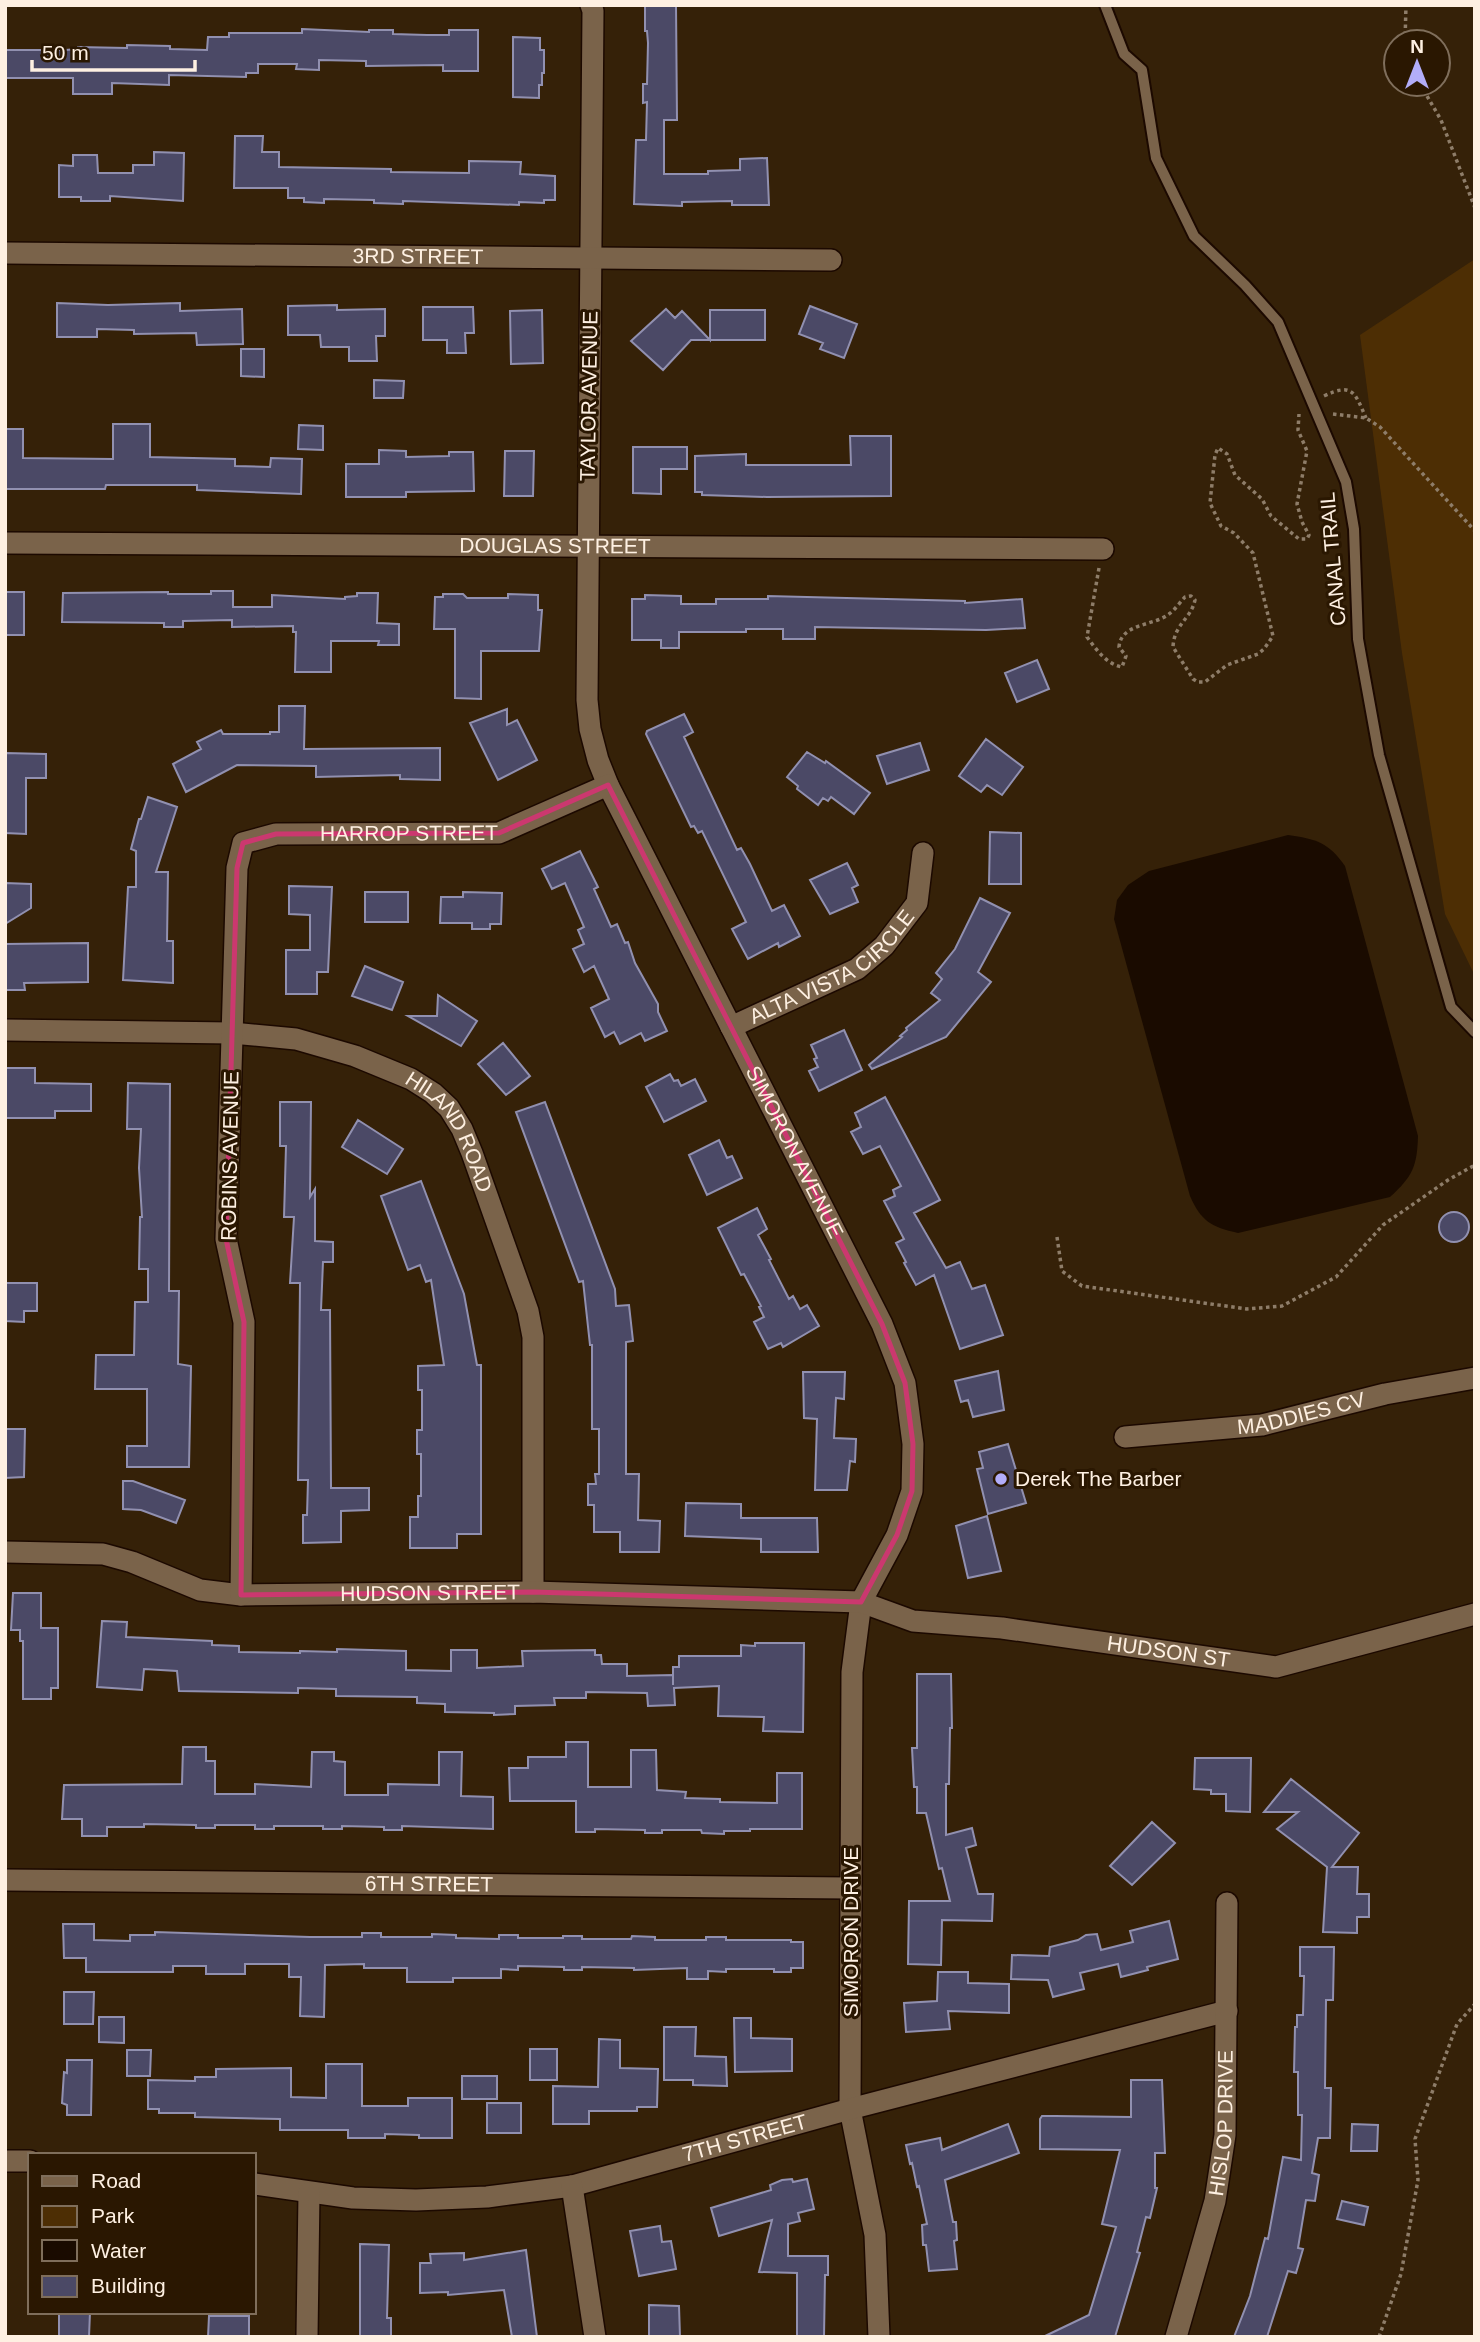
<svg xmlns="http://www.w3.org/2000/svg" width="1480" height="2342" viewBox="0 0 1480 2342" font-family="Arial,sans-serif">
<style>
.green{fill:#4d2e04}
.water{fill:#1a0b00}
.building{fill:#4b4966;stroke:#9190b0;stroke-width:2}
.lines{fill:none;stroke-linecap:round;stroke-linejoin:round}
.service-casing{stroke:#1c0900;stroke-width:14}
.minor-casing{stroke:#1c0900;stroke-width:24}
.path{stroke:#8e7d69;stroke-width:3.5;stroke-dasharray:3.5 3.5;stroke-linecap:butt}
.service{stroke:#7a634a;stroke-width:10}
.minor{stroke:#7a634a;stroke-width:21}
.marked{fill:none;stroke:#cb386f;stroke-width:5;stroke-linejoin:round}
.poi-dot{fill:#b2adf9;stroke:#2a1701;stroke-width:2.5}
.labels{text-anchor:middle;stroke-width:6;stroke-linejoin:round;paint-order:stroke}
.street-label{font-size:21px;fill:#fef0e2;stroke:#2a1701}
.poi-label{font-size:21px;fill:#fef0e2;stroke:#2a1701;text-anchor:start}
</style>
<rect width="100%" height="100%" fill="#352108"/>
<path class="green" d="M1475 259V976L1445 914 1402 653 1360 335Z"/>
<path class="water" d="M1288 835C1316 839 1328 842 1345 866L1418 1136C1417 1166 1413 1176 1390 1197L1238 1233C1211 1227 1201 1221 1190 1196L1114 919 1117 900 1128 885 1149 871Z"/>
<path class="building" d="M645 5H676L677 120H664V174H708V171L740 170V159L767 158 769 205H732V201L682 202V206L634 204 636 140H646L647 102 643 103V84H647L648 43 647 31H645Z
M302 29 369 32V30H393V34L427 35H449V30H478V71H443V65L366 66V61L319 60V70L296 69 297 64H258V73H246V77L169 75V85L112 83V94H73V78H5V50H65L78 49V47L127 48V45L170 46V49L207 50 208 37H229V33H302Z
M513 37 540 38V50H544V73H542V85H539V98L513 97Z
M235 136H263L262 152H279V167L391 169V172L469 173V161L521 162 520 174 555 176V200H544V203L519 202V205L403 201V204L374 203V200L324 199V203L304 202V198H288V188H234Z
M154 152 184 153 183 201 110 196V201H81V197H59V165L73 166V155H97L98 173H133V165H154Z
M57 303 108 305 180 303V311L242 309 243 344 197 345 196 333 134 334V330L97 329V337H57Z
M337 305V310L385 309V336H376L377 361H349V347H321L320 335H288V306Z
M810 306 857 324 844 358 820 349 823 343 799 334Z
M423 307H473L474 333H465L466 353H447V340H423Z
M666 309 675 318 682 311 710 340V310H765V340H691L663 370 631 341Z
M542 310 543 363 511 364 510 311Z
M241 349H264V377L241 376Z
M374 380 404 381 403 398H374Z
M113 424H150V457L235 459V466L270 467 271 458 302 459 301 494 197 490V485H106L105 489H5V429H23V458L113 459Z
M299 425 323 426V450L298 449Z
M850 436H891V496L767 497 702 495V492H695V456L746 454V465H851Z
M633 447H687V469H661V494L633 493Z
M379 450 406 451V457L449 456V452H473L474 491 406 492V497H346V464H379Z
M505 451H534L533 496H504Z
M211 591H233V607H272V595L345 599V597L357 596V593H378L377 623 399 624V645H378L379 641H331V672H295L296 632H293V626L232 627V620L183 621V627H164V623L62 622 63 593 168 592V594H211Z
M5 592H24V635H5Z
M443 594H463L467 598H508V594L538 595V610H542L539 651H481V699L455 698V629H434L435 597H443Z
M645 595 681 596V604H716V599H768V596L965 601V603L1022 599 1025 628 986 630 815 627V639H783V629H746V632H679V648H661V640H632V599H645Z
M1037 660 1049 689 1017 702 1005 673Z
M279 706H305L304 749 440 748V780L400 779V775L316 777V766L237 765 186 792 173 764 201 749 197 742 221 730 223 734H270V732H279Z
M507 709V725L517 720 537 760 498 780 470 723Z
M684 714 693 732 684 737 737 850 741 848 750 864 772 911 784 905 800 936 779 947 778 943 748 959 732 929 746 922 702 831 698 833 694 826 691 827 646 734 647 731Z
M986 739 1023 767 1002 795 987 785 981 792 959 776Z
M920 743 929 770 887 784 877 756Z
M807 752 825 763 826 761 870 793 854 814 831 797 828 801 823 798 818 805 797 789 798 786 787 777Z
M5 753 46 754V778H26V834L5 833Z
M148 797 177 807 156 872H168L167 941H173V983L123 980 128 887H136V851L131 849 139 819H141Z
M990 832 1021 833V884H989Z
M580 851 598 887 594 889 611 927 617 924 625 943 628 942 635 963 658 1004V1012L667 1031 645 1041 641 1033 620 1044 614 1032 605 1037 591 1008 609 999 594 966 584 972 573 949 584 944 578 930 584 927 565 883 552 889 542 869Z
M847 863 858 885 852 888 858 902 830 914 810 880Z
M5 883 31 884V908L5 924Z
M289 886 332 887 328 972H317V994H286V950H310V915L289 914Z
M365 892H408V922H365Z
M463 892 502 893 501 924H490V929H472V923H440L441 897H463Z
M980 898 1010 913 978 972 991 982 946 1037 872 1069 869 1065 902 1037 900 1036 907 1030 906 1028 940 1000 931 993 942 979 936 973 955 949Z
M88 943V982L24 983 25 990H5V944Z
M365 966 403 982 392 1010 352 996Z
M438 995 477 1021 461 1046 408 1016H437Z
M844 1030 862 1070 819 1091 809 1071 818 1067 814 1059 817 1058 811 1045Z
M503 1043 530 1076 506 1095 478 1064Z
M5 1068H35V1083L91 1084V1111H55V1118H5Z
M670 1074 674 1081 678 1080 681 1086 695 1079 706 1101 664 1122 646 1087Z
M128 1083 170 1084 169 1291H179L178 1364 191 1366 189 1467H127V1446H147V1389H95L96 1355H134L135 1302H148V1269H139L140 1217H142L139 1168 141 1129H127Z
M885 1097 940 1200 914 1213 946 1268 960 1262 972 1289 985 1285 1003 1335 960 1349 934 1275 916 1285 904 1263 906 1262 896 1243 904 1239 884 1201 895 1196 893 1190 901 1186 880 1146 863 1154 851 1132 861 1127 855 1113Z
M280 1102H311L310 1197 315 1189V1241L333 1242V1262H323L321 1310H330L331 1488H369V1510L341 1511V1542L303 1543V1515H307L308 1480H298L300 1283H290L294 1217H284L286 1146H280Z
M545 1102 615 1289 616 1306 629 1305 633 1341 626 1342V1474H639L638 1520 660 1521 659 1552H620V1532H594V1505H588V1484H596L595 1474H599V1429H592V1345H590L583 1281 579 1282 516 1112Z
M358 1120 403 1149 387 1174 342 1147Z
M719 1140 727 1158 732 1156 742 1178 707 1195 689 1155Z
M421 1181 464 1294 477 1365H481V1534H457V1548H410V1517H418V1496H421V1454H417V1430H422V1390H418V1366L444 1365 431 1280 426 1282 420 1265 408 1270 381 1196Z
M757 1208 767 1229 758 1235 771 1259 769 1260 789 1299 793 1296 800 1309 807 1305 819 1326 783 1347 781 1343 768 1349 754 1322 764 1317 759 1307 761 1306 744 1274 741 1275 718 1228Z
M1439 1227a15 15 0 1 1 30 0a15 15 0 1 1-30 0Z
M5 1283H37V1311H24V1322L5 1321Z
M998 1371 1004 1410 973 1417 968 1400 961 1402 955 1381Z
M803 1372H845L844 1399 836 1398 834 1438 856 1439 855 1462 850 1461 847 1490H815L817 1419 804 1418Z
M5 1429H25L24 1477 5 1478Z
M1008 1444 1026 1503 988 1514 977 1469 983 1468 979 1452Z
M123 1481H133L185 1500 176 1523 141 1510 123 1509Z
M686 1503 741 1504V1518H817L818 1552H761V1539L685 1536Z
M987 1516 1001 1571 968 1578 956 1526Z
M13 1593H41V1628H58V1688H51V1699H23V1641H20V1630H11Z
M102 1621 127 1622 126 1637 212 1641V1645L239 1646V1652L300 1653V1651L337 1652V1649L406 1651V1670L451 1671V1650H477V1668L523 1666 522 1651 595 1650V1655H601L602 1664H627V1676L673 1675V1685V1667H679V1656H741V1645L755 1646V1643H804L803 1732 763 1731 764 1717 718 1716 719 1686 674 1688 675 1705 648 1706 647 1693 586 1692V1698H554L555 1705 515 1706V1714L494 1715V1713L445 1712V1704L417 1703V1697L336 1696V1689L298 1688V1693L179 1691 177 1671 144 1669 142 1690 97 1687Z
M917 1674H951L952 1728H950L949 1784H946V1835L972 1828 976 1845 966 1848 978 1894H993L992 1921 942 1920 941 1965 908 1964 909 1901H950L942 1868 939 1869 926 1813H917V1787H914L912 1748H917Z
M566 1742H588V1787H631V1750H656L657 1790 686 1792 685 1798 720 1799V1802L777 1803V1773H802V1829H750V1831H724V1834L702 1833 701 1830H662V1833H645V1830L595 1829V1832H576V1801H510L509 1768H528V1757H566Z
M183 1747H206V1761H215V1794H255V1784L311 1787 312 1752H334V1761L345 1762V1795H388V1784L439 1785V1752H462L461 1796 493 1797V1829L402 1826V1830H384V1827L342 1826V1829H323V1826H274V1829H255V1825H215V1828H196V1825L144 1824V1827H107V1836H82V1819H62L64 1785 182 1784Z
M1195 1758H1251L1250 1812 1226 1811V1794H1211V1790L1194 1789Z
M1291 1779 1359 1833 1332 1867H1358L1357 1894H1369V1917H1357V1933L1323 1932 1327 1867 1277 1829 1298 1812H1264Z
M1152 1822 1175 1843 1132 1885 1110 1866Z
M1169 1921 1178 1959 1147 1967 1148 1970 1121 1977 1118 1964 1080 1973 1084 1989 1053 1997 1048 1980 1011 1979 1012 1955 1049 1956 1050 1947 1078 1940 1086 1935 1097 1934 1101 1950 1133 1942 1130 1931Z
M63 1924H94V1940L130 1941V1935H155V1932L310 1937H362V1933H381V1937H432V1934L456 1935V1938L499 1939V1935H518V1938H563V1936H582V1939H631L632 1936 655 1937V1940H706V1937H726V1940H791V1942H803V1968H791V1972H774V1969H726V1972L708 1971V1979H687V1968L634 1970V1968L582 1967V1970H564V1967L518 1966V1970L501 1969V1978H453V1982H407V1968H364V1964L325 1965 324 2017 300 2016 301 1977H289V1964H245V1974H206V1966H173V1972H86V1958H64Z
M1300 1947H1334L1333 2000H1326L1325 2088H1331L1330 2138H1318L1312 2173 1319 2175 1315 2201 1306 2200 1298 2248 1303 2249 1296 2273 1288 2271 1267 2337H1234L1250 2296 1265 2238 1268 2239 1283 2157 1301 2160 1302 2115H1298V2072H1294L1295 2027H1297V2015H1303L1304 1976H1300Z
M938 1972H968V1983L1009 1984V2013L948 2011 950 2029 906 2032 904 2003 937 2001Z
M64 1992H94L93 2024H64Z
M99 2017H124V2043L99 2042Z
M734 2018H751V2038L792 2039V2071L735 2072Z
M664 2027H696L695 2056 726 2057 727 2086 693 2085V2080H664Z
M599 2039 620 2040V2068L658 2069 657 2107H637V2111H589V2124H553V2086L598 2087Z
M530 2049H557V2080H530Z
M127 2050H151L150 2076H127Z
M67 2060H92L91 2115H67V2105L62 2103 64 2072 67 2073Z
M326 2064H362V2106H408V2098H452V2138H419V2135L385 2134V2138H348V2130H280V2119L195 2117V2113H159V2109H148V2080L195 2081V2077H216V2069L291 2068V2097L326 2098Z
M462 2076H497V2099H462Z
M1131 2080H1162L1165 2153H1155V2188H1157L1150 2218 1146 2217 1137 2252 1140 2253 1115 2337H1043L1089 2315 1116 2227 1102 2224 1120 2150 1040 2149V2119L1042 2116H1055L1131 2117Z
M487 2103H521V2133H487Z
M1008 2124 1019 2153 945 2180 953 2222H956L957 2240 954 2241 957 2269 929 2271 926 2245H923L922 2225 927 2224 919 2186 917 2187 912 2163 910 2164 906 2145 940 2138 942 2150Z
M1352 2124 1378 2125 1377 2151H1351Z
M792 2179 793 2182 807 2179 814 2209 798 2213 800 2221 788 2224V2256H828V2275H825L824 2337H797V2273L759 2272 772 2220 719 2236 711 2208 771 2190 770 2185 782 2180Z
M1342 2201 1368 2207 1364 2225 1337 2219Z
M660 2226 662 2242 671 2241 676 2269 639 2276 630 2231Z
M360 2244 389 2245 387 2318H391V2337H360Z
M526 2250 537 2337H512L504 2290 448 2295V2292L420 2293V2263H431L430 2254 464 2253V2260Z
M649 2305 679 2306 680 2337H649Z
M59 2312H90L89 2337H59Z
M209 2316H249V2337H208Z"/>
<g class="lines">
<g class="service-casing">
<path id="service" d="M1105 5 1124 54 1142 70 1156 158 1194 236 1245 285 1278 322 1346 482 1354 529 1358 639 1379 755 1451 1007 1475 1032"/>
</g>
<g class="minor-casing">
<g id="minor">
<path id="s1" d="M591 5 593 11 587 700 590 729 598 760 608 785 882 1324 905 1383 913 1444 912 1491 897 1535 861 1602 852 1672 850 2109 875 2235 879 2337"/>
<path id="s2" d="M5 253 831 260"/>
<path id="s3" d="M5 543 1103 549"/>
<path id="s4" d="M731 1027 857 969 884 946 917 903 923 853"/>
<path id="s5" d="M5 1030 232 1033 296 1039 355 1056 411 1079 433 1093 449 1108 462 1129 472 1153 528 1311 533 1337V1592"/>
<path id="s6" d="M1125 1437 1262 1425 1385 1394 1475 1378"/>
<path id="s7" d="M5 1552 103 1554 132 1562 200 1590 241 1595 533 1592 861 1602 913 1621 1002 1628 1276 1667 1475 1614"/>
<path id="s8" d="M241 1595 244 1322 226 1239 237 868 243 843 276 834 499 833 608 785"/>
<path id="s9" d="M5 1880 851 1888"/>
<path d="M5 2161H30"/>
<path id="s10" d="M254 2184 353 2198 416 2200 487 2197 572 2186 850 2109 1227 2011"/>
<path d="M572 2186 595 2337"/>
<path d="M307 2337 309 2193"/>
<path id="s11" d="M1176 2337 1215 2201 1225 2135 1227 1903"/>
</g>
</g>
<path class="path" d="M1405 42 1406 5
M1420 84 1441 120 1475 208
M1324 396C1353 382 1355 393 1366 418
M1333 414 1366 418 1380 427 1475 531
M1099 568 1087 637C1096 649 1106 664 1122 667L1126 656 1119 647C1121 623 1154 626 1169 614 1175 610 1180 602 1185 597L1191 596 1195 600C1191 619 1174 624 1173 647L1193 679 1198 682H1205L1227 665 1258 654 1264 649 1273 636 1253 553 1234 533 1221 526 1210 503 1215 455 1218 448 1227 454 1235 475 1262 499 1271 516 1299 539H1307L1309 535 1302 522 1297 504 1307 451 1298 430 1299 414
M1057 1237 1062 1271 1082 1286 1247 1309 1282 1306 1336 1277 1383 1225 1448 1180 1475 1165
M1379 2337 1401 2274 1418 2180 1415 2139 1457 2024 1475 2004"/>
<use href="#service" class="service"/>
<use href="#minor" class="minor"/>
</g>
<path class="marked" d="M608 785 882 1324 905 1383 913 1444 912 1491 897 1535 861 1602 533 1592 241 1595 244 1322 226 1239 237 868 243 843 276 834 499 833Z"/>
<circle class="poi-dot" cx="1001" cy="1479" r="7"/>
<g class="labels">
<g class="street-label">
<text dy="7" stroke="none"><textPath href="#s2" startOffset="413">3RD STREET</textPath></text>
<text transform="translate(589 396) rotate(-89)" y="7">TAYLOR AVENUE</text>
<text dy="7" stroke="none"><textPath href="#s3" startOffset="550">DOUGLAS STREET</textPath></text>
<text transform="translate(1333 559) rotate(-95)" y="7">CANAL TRAIL</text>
<text dy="7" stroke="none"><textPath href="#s8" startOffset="922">HARROP STREET</textPath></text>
<text dy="7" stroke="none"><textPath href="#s4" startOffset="119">ALTA VISTA CIRCLE</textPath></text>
<text dy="7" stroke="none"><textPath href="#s5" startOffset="481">HILAND ROAD</textPath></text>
<text dy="7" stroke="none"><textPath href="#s1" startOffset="1195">SIMORON AVENUE</textPath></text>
<text transform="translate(230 1156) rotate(-89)" y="7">ROBINS AVENUE</text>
<text dy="7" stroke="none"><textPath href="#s6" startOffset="178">MADDIES CV</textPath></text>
<text dy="7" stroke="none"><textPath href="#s7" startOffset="432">HUDSON STREET</textPath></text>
<text dy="7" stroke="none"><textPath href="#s7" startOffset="1176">HUDSON ST</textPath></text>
<text dy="7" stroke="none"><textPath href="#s9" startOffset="424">6TH STREET</textPath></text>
<text transform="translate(851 1932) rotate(-90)" y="7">SIMORON DRIVE</text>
<text dy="7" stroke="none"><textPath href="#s11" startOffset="220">HISLOP DRIVE</textPath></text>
<text dy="7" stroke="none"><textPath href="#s10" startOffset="499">7TH STREET</textPath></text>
</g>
<g class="poi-label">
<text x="1015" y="1486">Derek The Barber</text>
</g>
</g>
<rect width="1480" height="2342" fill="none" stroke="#fef0e2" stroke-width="14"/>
<rect x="28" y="2153" width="228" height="161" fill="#2a1701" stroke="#7f6e5b" stroke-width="2"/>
<rect x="42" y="2176" width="35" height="10" fill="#7a634a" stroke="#7f6e5b" stroke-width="2"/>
<text x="91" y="2188" font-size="21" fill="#fef0e2">Road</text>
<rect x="42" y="2206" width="35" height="21" fill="#4d2e04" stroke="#7f6e5b" stroke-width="2"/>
<text x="91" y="2223" font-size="21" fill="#fef0e2">Park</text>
<rect x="42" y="2240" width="35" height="21" fill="#1a0b00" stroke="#7f6e5b" stroke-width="2"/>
<text x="91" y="2258" font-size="21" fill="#fef0e2">Water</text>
<rect x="42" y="2276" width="35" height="21" fill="#4b4966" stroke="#7f6e5b" stroke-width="2"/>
<text x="91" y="2293" font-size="21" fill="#fef0e2">Building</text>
<g transform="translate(1417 63)"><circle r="33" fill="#2a1701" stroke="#7f6e5b" stroke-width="2"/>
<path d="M0-5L12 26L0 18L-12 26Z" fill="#b2adf9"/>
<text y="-10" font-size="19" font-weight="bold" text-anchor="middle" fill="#fef0e2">N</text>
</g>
<path d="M32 60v10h163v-10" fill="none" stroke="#fef0e2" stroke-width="3.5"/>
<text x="42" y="60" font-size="21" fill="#fef0e2" stroke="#2a1701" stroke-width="5" paint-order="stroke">50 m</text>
</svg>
